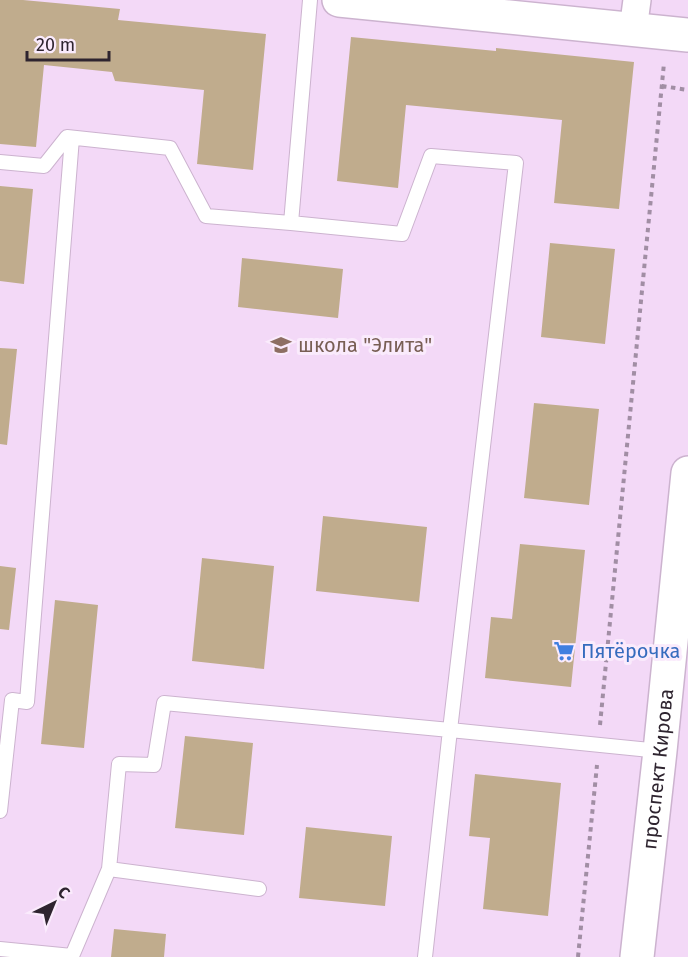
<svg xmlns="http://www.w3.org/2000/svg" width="688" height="957" viewBox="0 0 688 957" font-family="'Fira Sans',sans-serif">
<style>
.building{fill:#c0ac8d}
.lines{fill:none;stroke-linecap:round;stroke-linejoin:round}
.lane-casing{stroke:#ccb3cf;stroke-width:16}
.street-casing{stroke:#ccb3cf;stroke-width:30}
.secondary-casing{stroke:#ccb3cf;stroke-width:36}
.primary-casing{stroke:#ccb3cf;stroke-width:36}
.path{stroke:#a18ea4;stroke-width:4;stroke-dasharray:4.5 4.5;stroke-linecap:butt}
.lane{stroke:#fff;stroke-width:14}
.street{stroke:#fff;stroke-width:27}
.secondary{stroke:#fff;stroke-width:33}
.primary{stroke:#fff;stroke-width:33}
.labels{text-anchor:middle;stroke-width:6;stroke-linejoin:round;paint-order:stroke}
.education-label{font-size:20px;fill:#785e54;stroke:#faebfc;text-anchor:start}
.shop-label{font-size:20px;fill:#366cbe;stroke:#faebfc;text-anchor:start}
.street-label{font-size:20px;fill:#2e242f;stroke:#faebfc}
</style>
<rect width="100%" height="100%" fill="#f3d9f7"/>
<path class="building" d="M0 0H23L120 9 118 20 266 34 253 170 197 164 204 90 115 81 112 72 44 65 36 147 0 144Z
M351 37 496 51V48L634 62 619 209 554 203 562 120 406 105 398 188 337 181Z
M0 186 33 189 24 284 0 281Z
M550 243 615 249 605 344 541 337Z
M242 258 343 269 338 318 238 307Z
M0 348 17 349 7 445 0 444Z
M534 403 599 409 589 505 524 498Z
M323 516 427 527 419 602 316 591Z
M520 544 585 550 571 687 485 678 491 617 512 619Z
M202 558 274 566 264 669 192 661Z
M0 566 16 568 9 630 0 629Z
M55 600 98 605 84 748 41 744Z
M185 736 253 743 244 835 175 828Z
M475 774 561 783 548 916 483 909 490 838 469 836Z
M306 827 392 836 385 906 299 898Z
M114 929 166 934 164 957H111Z"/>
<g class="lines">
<g class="lane-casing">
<path id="lane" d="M0 162 44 166 67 137 170 148 206 216 291 223 402 234 431 156 516 163 450 730 164 703 154 765 119 764 109 869 72 956 0 949
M291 223 310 0
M0 811 12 700 27 702 72 138
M109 869 259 889
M425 957 450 730 660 751"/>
</g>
<g class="street-casing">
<path id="street" d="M633 30 637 0"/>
</g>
<g class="secondary-casing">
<path id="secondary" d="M339 0 688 35"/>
</g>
<g class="primary-casing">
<g id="primary">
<path id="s1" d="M637 957 660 751 688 473"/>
</g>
</g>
<path class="path" d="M662 86 688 90
M600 725 664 63
M578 957 597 765"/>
<use href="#lane" class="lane"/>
<use href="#street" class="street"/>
<use href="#secondary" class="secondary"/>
<use href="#primary" class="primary"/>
</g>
<defs>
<g id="school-bare" transform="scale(1.62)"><path d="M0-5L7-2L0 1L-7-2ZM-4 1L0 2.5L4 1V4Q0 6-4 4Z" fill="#8d6e63" stroke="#faebfc" stroke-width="2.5" paint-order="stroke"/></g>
<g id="supermarket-bare" transform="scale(1.62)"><path d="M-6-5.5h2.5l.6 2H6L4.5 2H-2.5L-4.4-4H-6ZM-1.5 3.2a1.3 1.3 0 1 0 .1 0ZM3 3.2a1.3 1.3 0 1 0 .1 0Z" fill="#3f7fe0" stroke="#faebfc" stroke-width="2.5" paint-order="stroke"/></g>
</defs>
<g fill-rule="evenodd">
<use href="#school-bare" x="281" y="345"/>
<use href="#supermarket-bare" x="564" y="651"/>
</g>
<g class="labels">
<g class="education-label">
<text x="298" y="352">школа "Элита"</text>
</g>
<g class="shop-label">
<text x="581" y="658">Пятёрочка</text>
</g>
<g class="street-label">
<text dy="7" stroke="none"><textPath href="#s1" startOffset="189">проспект Кирова</textPath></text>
</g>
</g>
<g transform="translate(54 903) rotate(43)" stroke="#faebfc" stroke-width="4.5" paint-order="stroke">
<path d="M0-4.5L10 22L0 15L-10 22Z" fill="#2e242f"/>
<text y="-9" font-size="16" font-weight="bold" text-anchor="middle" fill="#2e242f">С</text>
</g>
<path d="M27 51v9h82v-9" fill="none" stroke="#2e242f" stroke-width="3"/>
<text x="36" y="51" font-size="18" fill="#2e242f" stroke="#faebfc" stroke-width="4.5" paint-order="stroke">20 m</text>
</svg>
